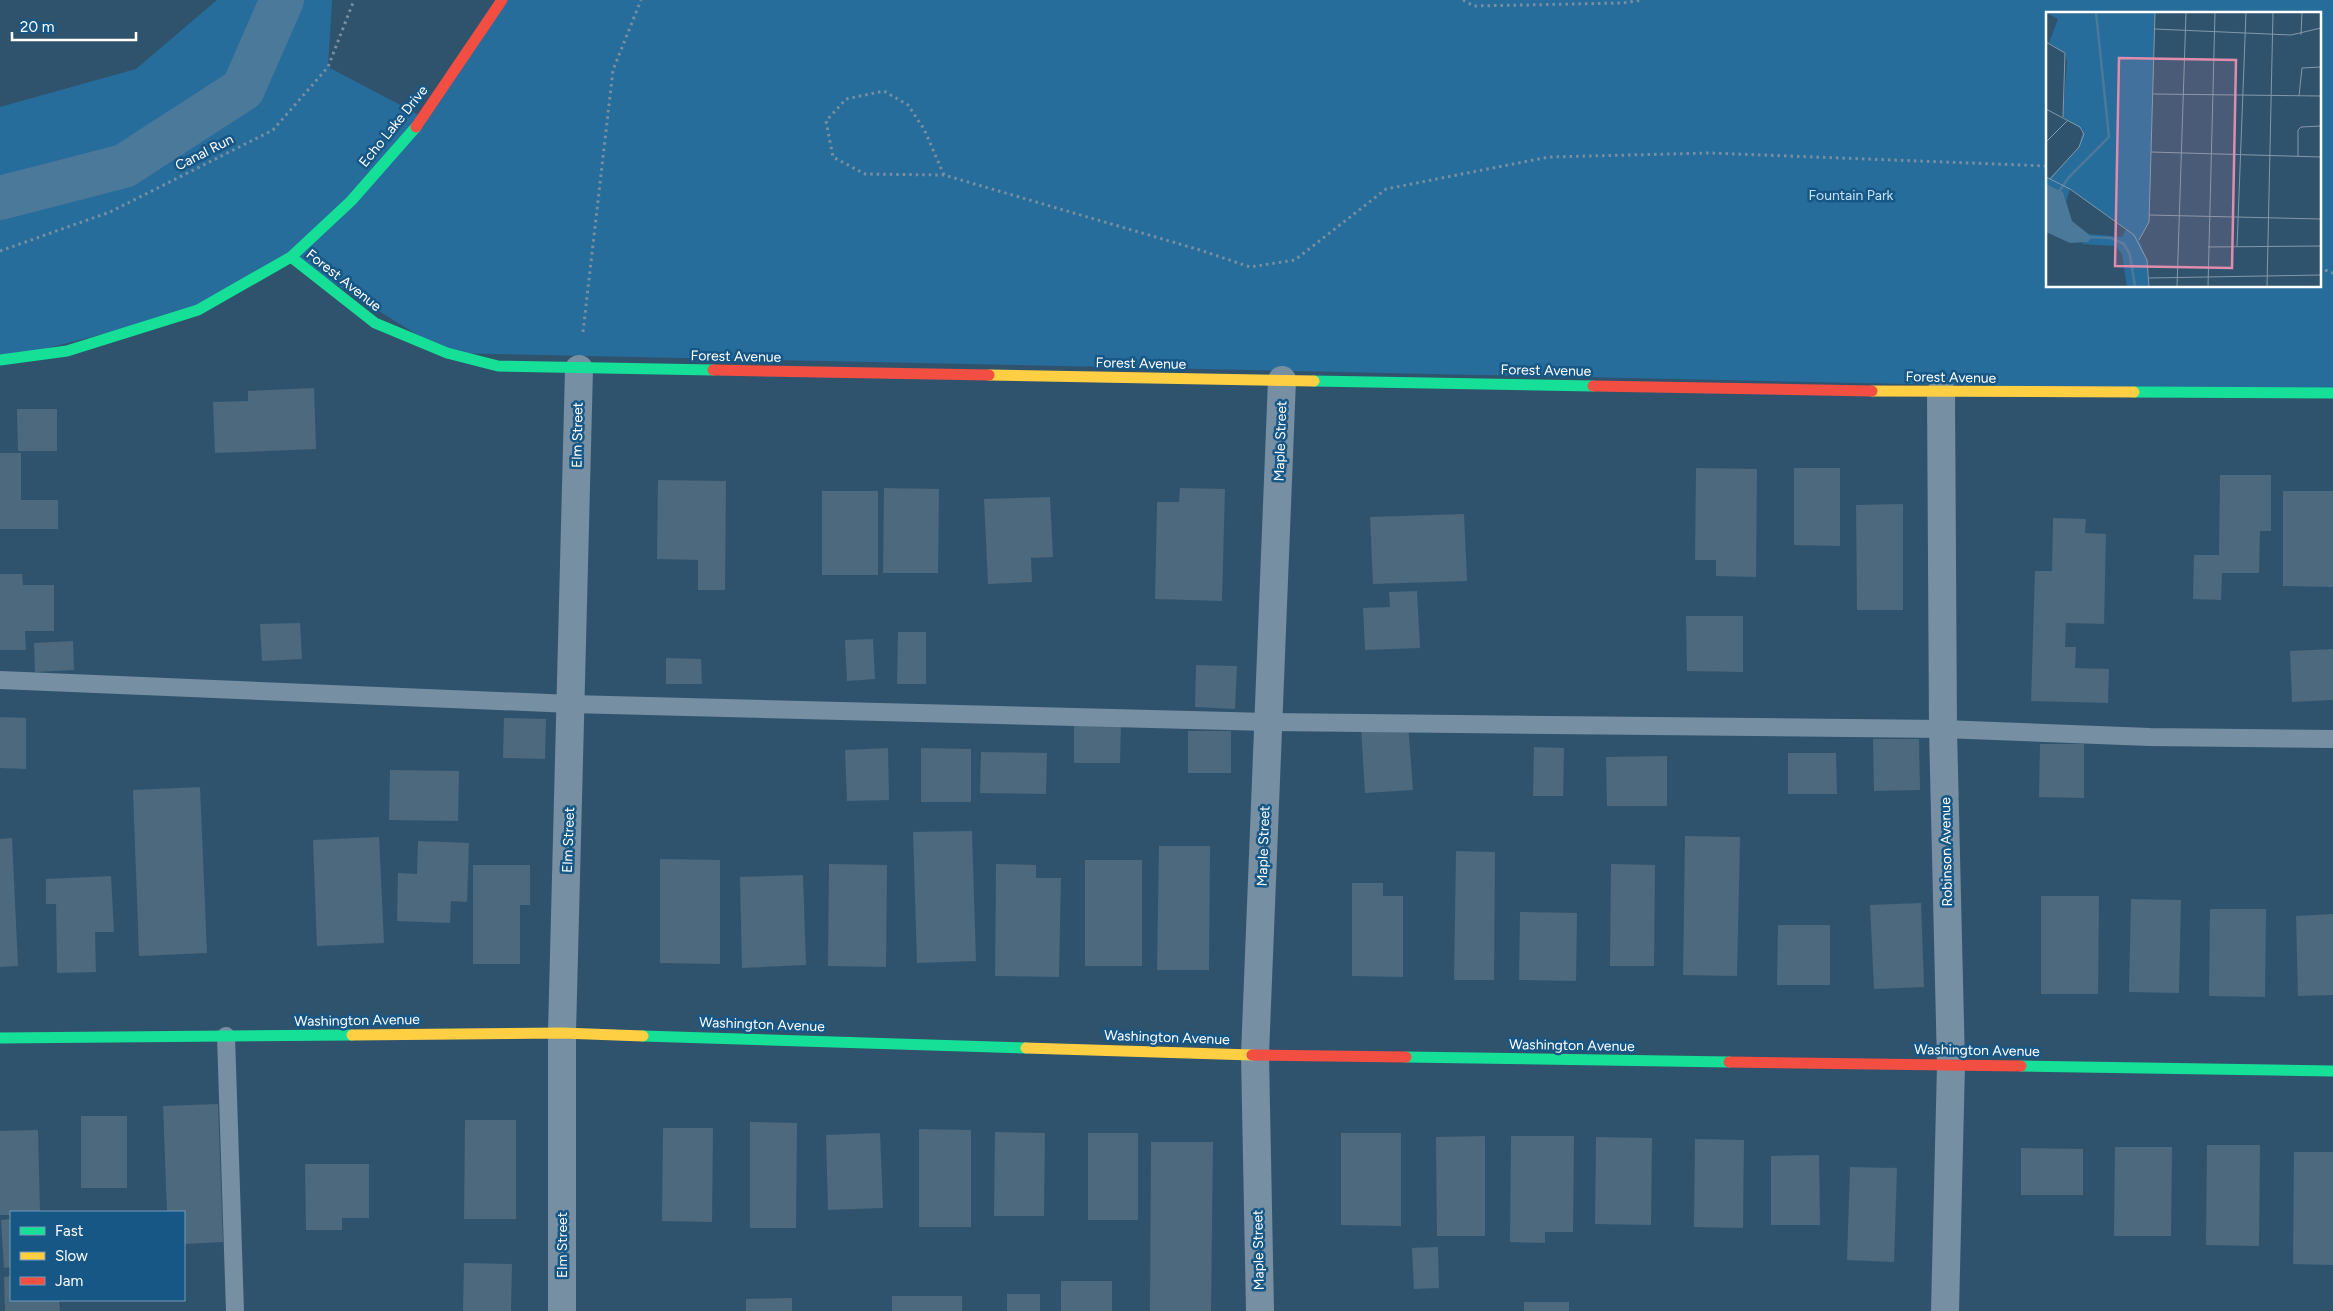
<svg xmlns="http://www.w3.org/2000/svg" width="2333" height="1311" viewBox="0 0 2333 1311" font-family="Figtree,sans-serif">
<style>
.green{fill:#276d9c;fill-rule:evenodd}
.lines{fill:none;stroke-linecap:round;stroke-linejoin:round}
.canal{stroke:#4b799a;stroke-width:44}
.building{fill:#4c697e}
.path{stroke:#768fa3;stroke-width:3;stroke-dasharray:2.5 4;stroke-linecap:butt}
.lane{stroke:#768fa3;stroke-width:18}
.street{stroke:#768fa3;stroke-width:28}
.fast{stroke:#16e098;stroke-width:11}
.slow{stroke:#ffcf43;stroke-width:11}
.jam{stroke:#f24e42;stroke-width:11}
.labels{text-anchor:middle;stroke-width:5;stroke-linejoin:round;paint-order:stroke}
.street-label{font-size:14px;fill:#fff;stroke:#175786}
.park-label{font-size:14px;fill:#c2e3fa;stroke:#175786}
.inset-river{fill:none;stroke:#4b799a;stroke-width:2.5}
.inset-road{fill:none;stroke:#8398a7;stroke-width:1}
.view{fill:#e08cad;fill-opacity:0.15;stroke:#e08cad;stroke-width:2.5}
.inset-edge{fill:none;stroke:#fff;stroke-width:2.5}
</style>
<rect width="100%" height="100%" fill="#30536d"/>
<path class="green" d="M217 0H332L328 67 423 117 502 0H2333V393L447 353 291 257 198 310 0 360V107L136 69ZM2047 14H2319V286H2047Z"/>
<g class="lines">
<path class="canal" d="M0 198 124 166 243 89 282 0"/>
</g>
<path class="building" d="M314 388 316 449 215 453 213 402 248 401V391Z
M17 409H57V451H18Z
M0 453H21V500H58V529H0Z
M1696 468 1757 469 1756 577 1716 576V560H1695Z
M1794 468H1840V546L1794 545Z
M2220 475H2271V531H2260L2259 573H2222L2221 600 2193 599 2194 555H2219Z
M658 480 726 481 725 590H698V560L657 559Z
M884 488 939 489 938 573H883Z
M1180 488 1225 489 1222 601 1155 599 1157 502H1179Z
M822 491H878V575H822Z
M2283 491H2333V587L2283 586Z
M1050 497 1053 557 1031 558 1032 582 988 584 984 499Z
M1903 504V610H1857L1856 505Z
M1464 514 1467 581 1373 584 1370 517Z
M2053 518 2086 519 2085 533 2106 534 2104 624 2066 623 2065 647H2076L2075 668 2109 669 2108 703 2031 701 2035 571H2052Z
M0 574H22L23 585H54V631H25L26 650H0Z
M1417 591 1420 648 1365 650 1363 608 1390 607 1389 592Z
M1686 616H1743V672L1687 671Z
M300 623 302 659 262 661 260 624Z
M898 632H926V684H897Z
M873 639 875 679 847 681 845 640Z
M73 641 74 670 35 672 34 643Z
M2333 649V700L2292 702 2290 651Z
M666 658 701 659 702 684H666Z
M1196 665 1237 666 1235 709 1195 707Z
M0 717 26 718V769L0 768Z
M504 718 546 719 545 759 503 758Z
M1074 722H1121L1120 763H1074Z
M1408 723 1413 790 1365 793 1361 727Z
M1188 731H1231V773H1188Z
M1873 739H1919L1920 790 1874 791Z
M2040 744H2084V798L2039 797Z
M1534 747 1564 748 1563 796H1533Z
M888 748 889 800 847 801 845 750Z
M921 748 971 749V802H921Z
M981 752 1047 753 1046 794 980 793Z
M1788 753H1836L1837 794H1788Z
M1667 756V806H1607L1606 757Z
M390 770 459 771 458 821 389 820Z
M200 787 207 953 139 956 133 790Z
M972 831 976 961 917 963 913 832Z
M1685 836 1740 837 1737 976 1683 975Z
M379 837 384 943 317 946 313 840Z
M12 838 18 966 0 967V839Z
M418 841 469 843 467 902 451 901 450 923 397 921 398 873 417 874Z
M1159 846H1210L1209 970H1157Z
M1456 851 1495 852 1494 980H1454Z
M660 859 720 860V964L660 963Z
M1085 860H1142V966H1085Z
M829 864 887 865 886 967 828 966Z
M996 864 1036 865V878H1061L1059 977 995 976Z
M1611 864 1655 865 1654 966H1610Z
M473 865H530V905H520V964H473Z
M803 875 806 965 742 968 740 877Z
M111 876 114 932H95L96 972 57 973 56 904H46V879Z
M1352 883H1383V896H1403V977L1352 976Z
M2041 896H2099L2098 994H2041Z
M2131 899 2181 900 2179 993 2129 992Z
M1921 903 1924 987 1874 989 1870 905Z
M2210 909H2266L2265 997 2209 996Z
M1520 912 1577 913 1576 981 1519 980Z
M2333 914V995L2298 996 2296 916Z
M1778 925H1830V985H1777Z
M218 1104 223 1242 184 1244V1212H167L163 1106Z
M81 1116H127V1188H81Z
M465 1120H516V1219H464Z
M750 1122 797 1123 796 1228H750Z
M663 1128H713L712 1222 662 1221Z
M919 1129 971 1130V1227H919Z
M38 1130 40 1212H11V1215H0V1131Z
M995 1132 1045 1133 1044 1216H994Z
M880 1133 883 1208 828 1210 826 1135Z
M1088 1133H1138V1220H1088Z
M1341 1133H1401V1226L1341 1225Z
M1485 1136V1236H1437L1436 1137Z
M1511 1136H1574L1573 1232H1545V1243L1510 1242Z
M1596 1137 1652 1138 1651 1225 1595 1224Z
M1695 1139 1744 1140 1743 1228 1694 1227Z
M1151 1142H1213L1211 1311H1150Z
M2207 1145H2260L2259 1246 2206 1245Z
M2115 1147H2172L2171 1236H2114Z
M2021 1148 2083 1149V1195H2021Z
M2294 1152H2333V1265L2293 1264Z
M1819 1155 1820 1225H1771V1156Z
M305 1164H369V1218H342V1230H306Z
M1850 1167 1897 1168 1894 1262 1847 1260Z
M11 1219V1267L4 1268 1 1220Z
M1438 1247 1439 1288 1414 1289 1412 1248Z
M464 1263 512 1264 511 1311H463Z
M11 1276V1300H59L60 1311H5L4 1277Z
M1061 1281H1112V1311H1061Z
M1007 1294H1040V1311H1007Z
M892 1296H962V1311H892Z
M792 1298V1311H746V1299Z
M1524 1302H1569V1311H1524Z"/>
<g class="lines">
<path class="path" d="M1463 0 1474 6 1623 3 1642 0
M944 175 924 129 908 105 884 91 846 99 826 121 833 157 865 174 944 175 1200 250 1250 267 1295 260 1386 189 1549 157 1710 153 2047 166
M0 251 110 212 273 130 328 67 354 0
M2319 268 2333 273
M583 332 613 70 641 0"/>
<path class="lane" d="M0 680 571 704 1268 722 1943 729 2150 737 2333 739
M226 1036 235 1311"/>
<path class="street" d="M1941 392 1943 729 1951 1065 1945 1311
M562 1311V1033L579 369
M1260 1311 1255 1055 1282 380"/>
<path class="fast" d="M291 257 375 323 447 353 498 366 713 370
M0 360 67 351 198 310 291 257 351 201 416 127
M1314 381 1593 386
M2134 392 2333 393
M643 1036 1026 1048
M0 1038 352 1035
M1406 1057 1729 1062
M2021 1066 2333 1071"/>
<path class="slow" d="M989 375 1314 381
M1872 391 2134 392
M352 1035 562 1033 643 1036
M1026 1048 1252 1055"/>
<path class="jam" d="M416 127 502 0
M713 370 989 375
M1593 386 1872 391
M1252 1055 1406 1057
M1729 1062 2021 1066"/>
</g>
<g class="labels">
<g class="street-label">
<text transform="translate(393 126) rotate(-51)" y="5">Echo Lake Drive</text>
<text transform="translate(204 152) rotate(-27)" y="5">Canal Run</text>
<text transform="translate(344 280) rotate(38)" y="5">Forest Avenue</text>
<text transform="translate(736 356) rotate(1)" y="5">Forest Avenue</text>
<text transform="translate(1141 363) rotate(1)" y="5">Forest Avenue</text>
<text transform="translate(1546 370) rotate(1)" y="5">Forest Avenue</text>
<text transform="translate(1951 377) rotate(1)" y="5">Forest Avenue</text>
<text transform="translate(577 435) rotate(-89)" y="5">Elm Street</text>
<text transform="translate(1280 441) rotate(-88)" y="5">Maple Street</text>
<text transform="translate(568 840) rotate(-88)" y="5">Elm Street</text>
<text transform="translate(1263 846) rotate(-88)" y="5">Maple Street</text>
<text transform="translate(1946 852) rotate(-91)" y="5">Robinson Avenue</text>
<text transform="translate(357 1020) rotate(-1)" y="5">Washington Avenue</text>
<text transform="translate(762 1024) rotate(2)" y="5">Washington Avenue</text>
<text transform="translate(1167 1037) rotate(2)" y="5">Washington Avenue</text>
<text transform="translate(1572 1045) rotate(1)" y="5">Washington Avenue</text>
<text transform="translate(1977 1050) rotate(1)" y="5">Washington Avenue</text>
<text transform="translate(562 1245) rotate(-90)" y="5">Elm Street</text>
<text transform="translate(1258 1250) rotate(-91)" y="5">Maple Street</text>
</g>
<g class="park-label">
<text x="1851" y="200">Fountain Park</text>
</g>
</g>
<g transform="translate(2046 12)">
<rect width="275" height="275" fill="#30536d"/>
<path d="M0 0H109L103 210 93 228 101 248 103 275H81L76 242 69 234 36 232 45 225 42 222 76 225 80 217 24 177 20 190 17 180 0 172V165L4 166 33 135 37 118 17 105 21 49 19 41 3 31 12 7Z" fill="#276d9c"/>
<path d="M0 172 17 180 26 209 46 225 42 230 24 231 0 220Z" fill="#4b799a"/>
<path class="inset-river" d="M12 181 23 165 63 125 50 0M42 225 65 226 78 232 84 243 89 275"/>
<path class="inset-road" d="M109 17 245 23 275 16M255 23 256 0M0 30 19 41 17 105M107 82 275 84M253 84 256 56 275 55M0 97 34 115 38 122 33 135 4 167M0 130 22 108M105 140 275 145M252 145V118L255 115 275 114M0 165 24 177 88 223 101 248 103 275M103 203 275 207M93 228 103 210 109 0M162 235 275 234M191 235 200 0M103 266 275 263M131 275 140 0M162 275 169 0M221 275 227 0"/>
<path class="view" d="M73 46 190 48 186 256 69 254Z"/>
<rect width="275" height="275" class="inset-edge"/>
</g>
<rect x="10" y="1211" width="175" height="90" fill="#175786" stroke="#749ab6"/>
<rect x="20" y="1227" width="25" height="8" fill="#16e098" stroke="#749ab6"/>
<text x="55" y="1236" font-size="15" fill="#ffffff">Fast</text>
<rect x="20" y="1252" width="25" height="8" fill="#ffcf43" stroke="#749ab6"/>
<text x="55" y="1261" font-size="15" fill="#ffffff">Slow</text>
<rect x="20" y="1277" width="25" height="8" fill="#f24e42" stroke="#749ab6"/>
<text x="55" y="1286" font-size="15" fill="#ffffff">Jam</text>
<path d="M12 32v8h124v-8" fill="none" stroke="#ffffff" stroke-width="2.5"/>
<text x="20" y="32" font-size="15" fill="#ffffff" stroke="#175786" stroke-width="4" paint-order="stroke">20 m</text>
</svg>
